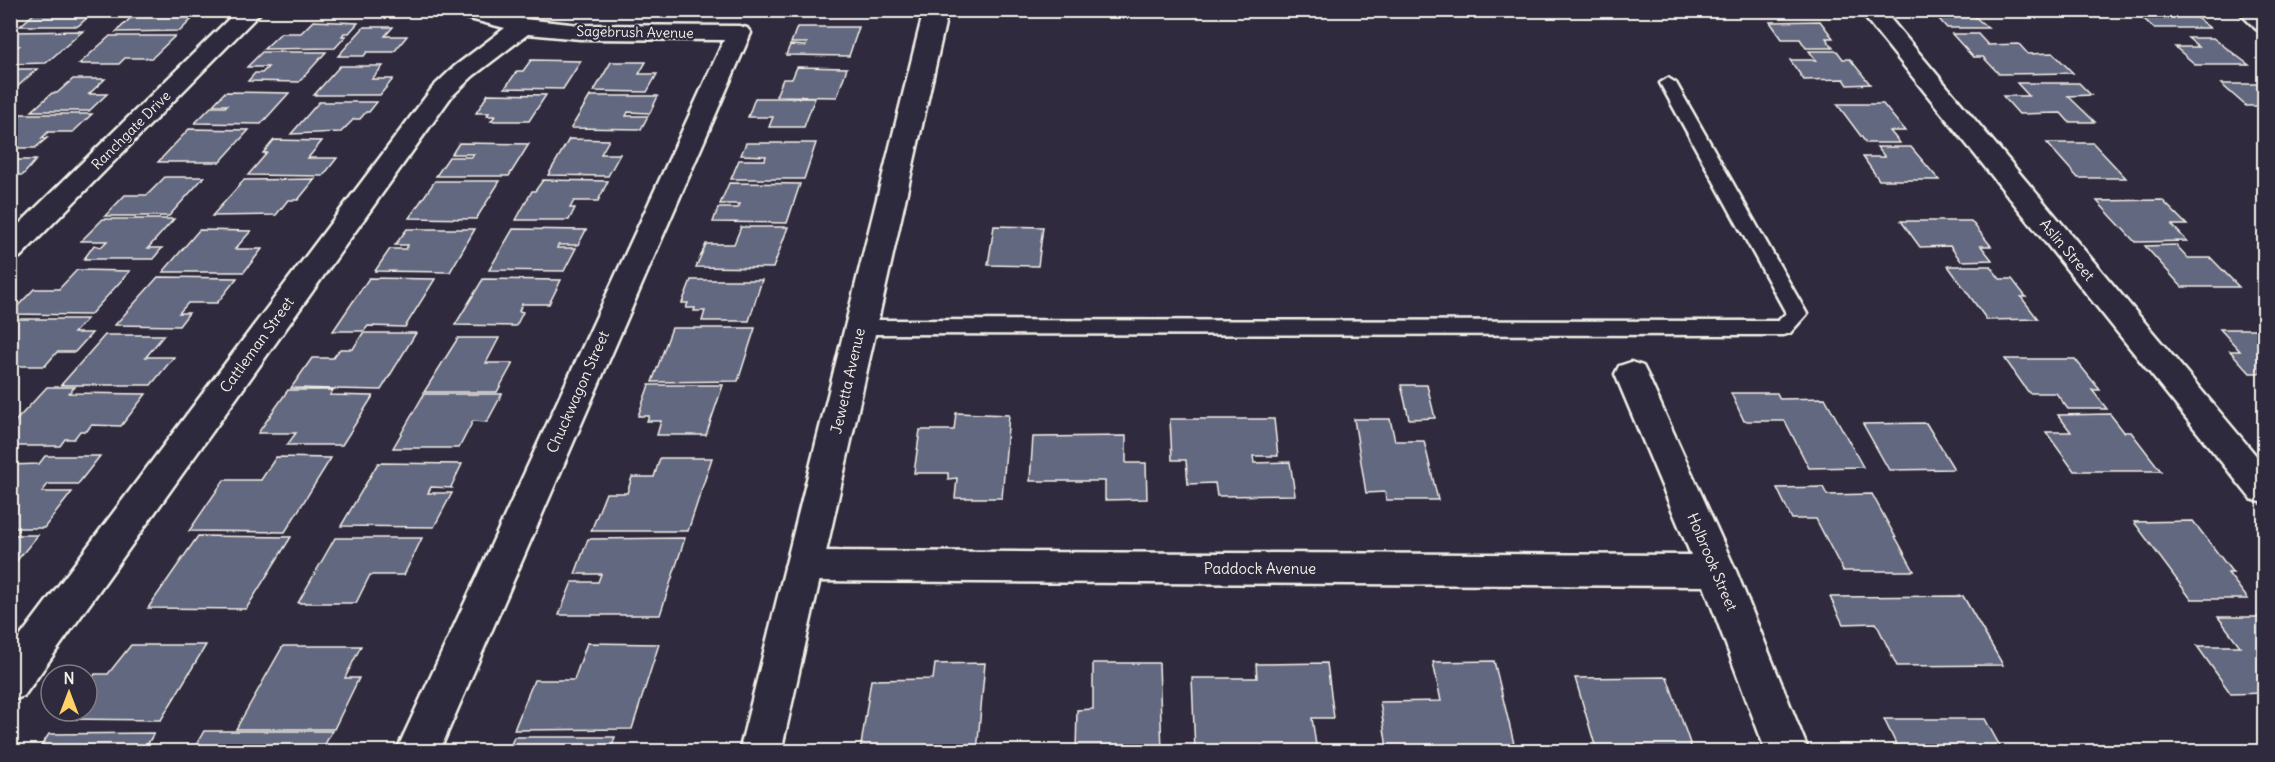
<svg xmlns="http://www.w3.org/2000/svg" width="2275" height="762" viewBox="0 0 2275 762" font-family="Delius,sans-serif">
<style>
.building{fill:#626780;stroke:#f4f1e8;stroke-width:1.5}
.lines{fill:none;stroke-linecap:round;stroke-linejoin:round}
.lane-casing{stroke:#f4f1e8;stroke-width:5}
.street-casing{stroke:#f4f1e8;stroke-width:5}
.secondary-casing{stroke:#f4f1e8;stroke-width:5}
.lane{fill:#2f2a3d;fill-rule:evenodd}
.street{fill:#2f2a3d;fill-rule:evenodd}
.secondary{fill:#2f2a3d;fill-rule:evenodd}
.labels{text-anchor:middle;stroke-width:4.5;stroke-linejoin:round;paint-order:stroke}
.far-street-label{font-size:14px;fill:#f4f1e8;stroke:#2f2a3d}
.street-label{font-size:15px;fill:#f4f1e8;stroke:#2f2a3d}
</style>
<rect width="100%" height="100%" fill="#2f2a3d"/>
<filter id="ink" filterUnits="userSpaceOnUse"><feTurbulence type="fractalNoise" baseFrequency=".0167" numOctaves="2"/><feDisplacementMap in="SourceGraphic" scale="12" xChannelSelector="R" yChannelSelector="G"/><feConvolveMatrix kernelMatrix="1 2 1 2 8 2 1 2 1" color-interpolation-filters="sRGB"/></filter>
<g filter="url(#ink)">
<path class="building" d="M51 10H96L78 26H20L35 13H47Z
M139 10H180L173 17H194L180 31 116 32Z
M1931 10H1967L1988 28H1947Z
M2125 10H2186L2210 28H2154L2136 12Z
M313 21 358 23 349 33H344L342 36H346L335 48 264 49 281 33H301Z
M1820 21 1833 38H1826L1833 48H1806L1800 39H1782L1770 22Z
M364 27H393L385 36H407L394 52H367L364 56H338Z
M797 27H859L849 56 786 55 790 45 806 46 807 43H791Z
M83 31 46 63 10 64V52L19 46H10L11 32Z
M1952 34H1978L1988 45 2019 44 2028 54 2053 53 2073 73 1999 74 1983 57H1973Z
M110 36H175L152 58H125L119 64H79Z
M2188 38H2213L2249 65H2196L2175 47H2199Z
M1809 51H1837L1843 59H1850L1870 84 1848 85 1844 79 1804 80 1790 60H1816Z
M262 52H326L299 82 248 81 255 73H262L268 67H247Z
M531 60 581 61 563 89 505 88 517 71H523Z
M611 62H646L639 74H657L647 92 594 91Z
M340 66H383L372 79H393L380 95H314Z
M797 67 847 68 837 97 776 96 783 79H792Z
M10 69H37L17 87H10Z
M73 79H105L89 94H107L89 111H32L52 93H57Z
M2017 83H2079L2091 95 2068 96 2095 122H2069L2061 113 2019 114 2003 96H2029Z
M2221 84H2264V110L2259 106H2246Z
M225 92 289 93 261 124 195 123 211 107H225L227 105H213Z
M488 94 546 95 529 121H491L495 116H487L489 113H476Z
M590 96H658L650 113 628 112 626 116H648L641 129 571 128Z
M755 98H815L804 127H769L773 117H748Z
M319 102H377L369 112H366L360 119H354L341 132 291 134Z
M1837 104H1883L1905 131H1890L1900 143H1866Z
M21 114H92L73 132H48L42 138H47L35 148H10V124Z
M189 129 249 130 220 162H158Z
M569 139 609 140 601 154H620L608 176 548 175Z
M274 140 322 141 308 158H337L323 176 248 175 267 153H263Z
M459 143 529 144 509 176H436L449 157H472L474 154H452Z
M746 143H816L804 179H731L739 160H765L766 156 741 155Z
M2047 143H2093L2126 178H2078Z
M1877 147H1911L1939 180H1879L1863 157H1885Z
M10 160H36L23 175H10Z
M165 177H204L169 216H105L125 195H147Z
M315 179 298 200H288L276 215 212 216 244 180Z
M543 180 608 181 598 201H574L570 208H575L569 220H516L532 191H535Z
M435 181H500L476 219 409 218Z
M729 183 800 184 787 223 713 222 718 208H738L740 204H720Z
M2162 200 2187 225H2172L2187 241 2135 242 2097 201Z
M103 219H174L148 248H162L153 259H84L94 245 101 247 107 241H81Z
M1901 221H1971L1991 246H1981L1992 260 1961 261 1950 246 1920 247Z
M994 226 1043 227 1038 266 988 265Z
M741 227H788L773 268 696 267 706 244H734Z
M407 229H475L450 272 375 271 390 249H406L408 245H395Z
M513 229 586 230 578 245H558L557 248H576L564 271 489 270Z
M199 230 251 231 235 249H262L244 272H163Z
M2176 245 2188 258H2211L2239 287H2182L2145 246Z
M1948 266H1990L2000 279H2012L2026 297H2021L2038 319 1987 320Z
M77 270 130 271 90 315 10 314 34 289H59Z
M158 277 237 278 217 303H188L179 313H189L179 326 115 325Z
M369 278 435 279 405 327 368 326 364 331H333Z
M483 279 561 280 549 304H522L519 311 523 312 516 326 455 325Z
M691 280H762L749 321H702L705 311H694L695 308H686L688 303H682Z
M10 319H87L74 333H92L75 352H57L45 366H10Z
M672 328H755L738 381 652 382Z
M2220 329H2264V373H2250L2230 351H2240Z
M363 333H416L381 390 291 388 312 358H333L340 349H353Z
M105 335H164L146 357H174L151 385H61Z
M458 338H499L486 363H513L497 392H424Z
M2005 359H2075L2100 390H2092L2107 409H2068L2056 393H2029Z
M649 385H723L706 435H657L661 421H647L649 416H638Z
M1401 385H1427L1435 418 1409 419Z
M47 387H75L69 393 146 394 121 426 91 425 87 431H80L74 439H65L60 446H10V427Z
M288 390H333L330 395 373 396 342 445H287L296 433H258Z
M1731 393H1777L1780 399 1825 398 1863 467 1809 468 1785 421H1744Z
M424 394H502L487 422 473 421 459 448H393Z
M956 413 1009 415 1002 498H955L957 478 948 479V473H914L920 430H954Z
M2110 414 2124 432H2131L2161 471H2074L2046 432H2071L2058 415Z
M1170 419H1274L1278 456H1253L1254 463 1290 462 1295 495 1217 496 1215 483 1188 484 1186 460H1172Z
M1354 419H1390L1395 441H1424L1438 500H1386L1385 492 1366 493Z
M1926 423 1954 469 1889 470 1863 424Z
M1126 436V463H1146L1147 499 1105 500V481H1030L1033 437Z
M45 456H100L78 484H48L42 492H72L44 528H10V465L39 464Z
M276 457 331 458 285 532 189 531 224 480H261Z
M660 458H712L688 531H591L606 493H627L632 477H654Z
M378 463 462 464 451 487 452 488 431 487 428 493H452L434 527 341 526Z
M1823 487 1827 495 1872 494 1914 571H1843L1816 519H1792L1777 488Z
M2193 521 2233 573H2228L2248 599H2191L2134 522Z
M10 535H38L10 569Z
M198 536 291 537 246 609 148 608Z
M335 538H422L404 575H370L356 603H298Z
M685 538 660 615H559L572 582H598L601 574H575L588 539Z
M1963 596 2003 665 1897 666 1876 623 1843 624 1830 597Z
M2218 617H2264V693L2231 694 2197 646H2240Z
M587 643 659 644 632 729 514 730 534 680H574Z
M131 645H206L161 720 65 719 70 711H87V686L95 674H108Z
M283 646H361L345 678H359L334 729H236Z
M1494 661 1516 752H1436L1435 748H1387L1380 702 1441 701 1433 662Z
M985 663 977 752H860L871 680 933 679 935 664Z
M1093 663H1159L1162 752H1076L1077 710 1093 709Z
M1327 663 1334 718H1312L1317 752H1195L1192 678H1257L1256 664Z
M1667 677 1693 752H1597L1575 678Z
M1884 719H1985L2001 748H2007L2008 752H1900Z
M204 731H332L321 752H192Z
M154 733 143 752H37L49 734Z
M514 737H615L610 752H508Z"/>
<g class="lines">
<g class="lane-casing">
<path id="lane" d="M1668 78 1676 83 1807 314 1790 333 1783 335 861 334 854 332 851 327 854 322 861 320 1778 321 1786 313 1660 83Z"/>
</g>
<g class="street-casing">
<path id="street" d="M238 10H263L20 257 10 259V233Z
M451 10H491L524 19 580 25 739 26 747 28 751 33 439 752H396L724 40 580 39 528 34 473 76 451 97 24 696 10 701V650L433 87 455 66 505 28 454 15Z
M1859 10H1883L2264 465V503L2251 499Z
M2237 10H2263L2264 12V31L2256 29Z
M1631 362 1643 366 1647 374 1736 571 1809 752H1766L1704 586 804 581 791 577 785 566 791 555 804 551 1691 555 1615 374 1619 366Z"/>
</g>
<g class="secondary-casing">
<path id="secondary" d="M924 10H948L781 752H739Z"/>
</g>
<use href="#lane" class="lane"/>
<use href="#street" class="street"/>
<use href="#secondary" class="secondary"/>
</g>
</g>
<g class="labels">
<g class="far-street-label">
<text transform="translate(635 32) rotate(1)" y="5">Sagebrush Avenue</text>
<text transform="translate(131 130) rotate(-45)" y="5">Ranchgate Drive</text>
</g>
<g class="street-label">
<text transform="translate(2067 250) rotate(50)" y="5">Aslin Street</text>
<text transform="translate(257 345) rotate(-54)" y="5">Cattleman Street</text>
<text transform="translate(848 381) rotate(-77)" y="5">Jewetta Avenue</text>
<text transform="translate(578 392) rotate(-66)" y="5">Chuckwagon Street</text>
<text transform="translate(1712 562) rotate(67)" y="5">Holbrook Street</text>
<text x="1260" y="574">Paddock Avenue</text>
</g>
</g>
<rect width="2275" height="762" fill="none" stroke="#2f2a3d" stroke-width="36"/>
<rect x="18" y="18" width="2239" height="726" fill="none" stroke="#f4f1e8" stroke-width="2" filter="url(#ink)"/>
<g transform="translate(69 693)"><circle r="28" fill="#2f2a3d" stroke="#7e7a81" stroke-width="1.5"/>
<path d="M0-4.5L10 22L0 15L-10 22Z" fill="#ffd166"/>
<text y="-9" font-size="16" font-weight="bold" text-anchor="middle" fill="#f4f1e8">N</text>
</g>
</svg>
